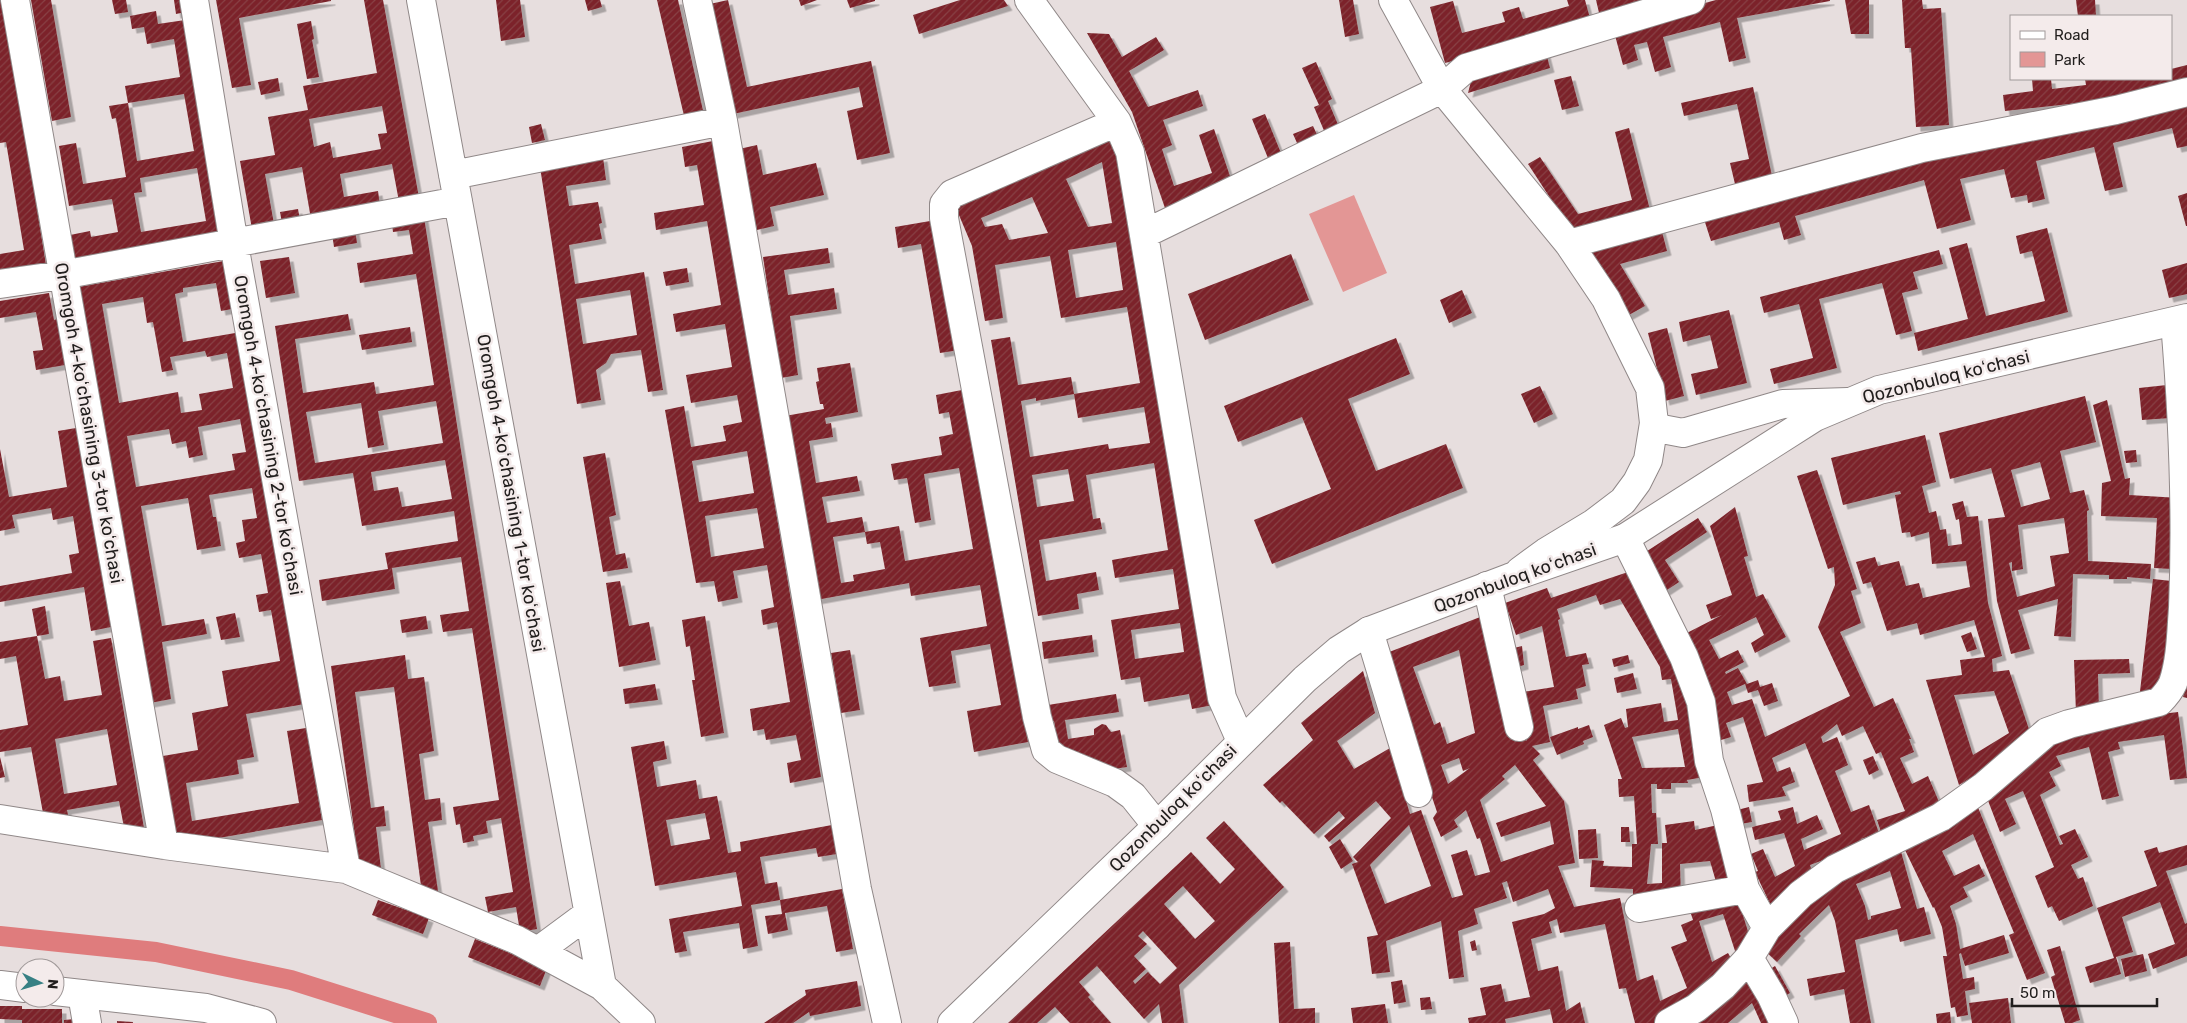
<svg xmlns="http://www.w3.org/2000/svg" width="2187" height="1023" viewBox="0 0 2187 1023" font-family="Rubik,sans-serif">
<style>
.green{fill:#e39695}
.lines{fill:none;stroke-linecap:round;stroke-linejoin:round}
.canal{stroke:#df7c7d;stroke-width:20}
.building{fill:url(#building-hatch);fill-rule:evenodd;filter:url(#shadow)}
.minor-casing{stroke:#908888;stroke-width:30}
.major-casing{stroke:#908888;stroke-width:30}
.minor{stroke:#fff;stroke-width:28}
.major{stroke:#fff;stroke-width:28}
.labels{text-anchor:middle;stroke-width:5;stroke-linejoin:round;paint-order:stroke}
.street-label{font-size:18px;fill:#211e1d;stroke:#f4ebeb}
</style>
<defs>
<pattern id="building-hatch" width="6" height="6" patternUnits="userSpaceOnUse" patternTransform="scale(1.25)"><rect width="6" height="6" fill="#7b2229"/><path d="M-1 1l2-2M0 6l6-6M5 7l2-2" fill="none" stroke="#884146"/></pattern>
<filter id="shadow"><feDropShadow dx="4.5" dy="4.5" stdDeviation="0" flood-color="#0004"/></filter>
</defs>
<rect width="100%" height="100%" fill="#e7dede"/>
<path class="green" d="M1354 195 1387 273 1343 292 1309 214Z"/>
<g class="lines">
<path class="canal" d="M0 936 156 952 291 980 427 1023"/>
</g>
<path class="building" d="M0 0H3L46 265 0 273V254L24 250 6 142 0 143Z
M31 0H51L71 117 52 121Z
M112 0H126L128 12 115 14Z
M174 0H188L190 11 176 14Z
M216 0H331V1L239 18 251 85 232 88Z
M364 0H383L420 203 400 207 392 164 340 174 344 197 378 191 380 206 311 219 302 167 265 174 274 224 252 229 240 161 275 155 268 117 308 110 303 86 377 73ZM382 106 387 133 378 134 381 149 333 158 330 142 314 147 309 119Z
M496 0H520L525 37 501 41Z
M585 0H600L602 7 588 11Z
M657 0H678L704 115 685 120Z
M728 0 747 87 871 61 890 153 857 160 847 111 863 107 859 87 733 114 710 4Z
M799 0H817L801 6Z
M847 0H875V1L850 8Z
M960 0H1004L1008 6 919 34 913 15Z
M1339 0H1353L1359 34 1345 37Z
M1567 0H1585L1591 22 1445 63 1430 7 1453 1 1462 33 1505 22 1502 12 1519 7 1523 19 1569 6Z
M1596 0H1657L1600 17Z
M1716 0H1830V1L1737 18 1746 58 1729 62 1720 22 1663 37 1671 67 1655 72 1647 42 1634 45 1638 60 1623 65 1613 28Z
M1845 0H1869V34H1851Z
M1902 0H1922L1923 9 1941 8 1949 125 1916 127 1911 48H1905Z
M2076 0H2095L2096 16H2078Z
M156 11 158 24 192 19 228 238 74 263 70 235 90 231 91 237 118 232 112 199 69 206 59 146 76 143 83 184 126 177 116 118 112 119 109 106 128 103 137 161 194 151 184 94 128 103 125 86 180 77 174 39 147 44 144 27 132 29 130 16ZM197 168 206 221 141 232 134 193 142 192 140 178Z
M311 21 314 39 312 40 319 77 307 79 297 24Z
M1087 33 1109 34 1122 57 1156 37 1164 50 1129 71 1148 107 1198 90 1203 106 1163 120 1172 145 1162 149 1174 186 1212 173 1199 135 1214 129 1234 188 1166 211 1132 112Z
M1545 49 1550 68 1468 93 1474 70Z
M1316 62 1332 99 1328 101 1342 134 1328 140 1314 107 1319 105 1302 68Z
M2187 65V82L2106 100 2005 111 2003 95 2033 91 2032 79H2051L2052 89 2086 85 2085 79H2171V69Z
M1571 76 1579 106 1562 110 1554 80Z
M278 78 280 91 261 95 258 82Z
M1753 87 1772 176 1735 184 1730 163 1749 159 1737 104 1684 116 1681 103Z
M2187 98V146L2177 148 2172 128 2113 143 2123 187 2105 191 2094 147 2036 161 2045 199 2028 203 2027 195 2011 198 2004 169 1960 179 1971 220 1937 229 1924 180 1795 216 1801 235 1784 240 1779 222 1711 241 1703 216 1934 153 1936 160Z
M1265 114 1283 158 1270 163 1252 119Z
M541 124 545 140 532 143 529 127Z
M1313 126 1321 143 1301 152 1293 134Z
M1629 128 1650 210 1571 230 1528 164 1540 157 1578 214 1632 200 1615 132Z
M1117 134 1213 705 1192 709 1189 694 1144 702 1140 677 1121 680 1111 620 1179 609 1173 569 1115 578 1112 560 1168 550 1154 463 1086 475 1093 519 1100 518 1102 529 1039 540 1046 581 1096 572 1099 590 1077 594 1079 609 1038 616 991 340 1010 337 1018 385 1071 377 1074 394 1036 401V398L1021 401 1030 457 1108 444 1109 449 1150 443 1144 407 1078 418 1074 394 1140 383 1127 307 1061 318 1050 256 995 265 1003 318 985 321 972 246 956 208ZM1102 162 1112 223 1088 227 1066 179ZM1032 197 1048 233 1009 240 1002 224 985 227 981 218ZM1116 242 1123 290 1076 298 1068 250ZM1068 469 1074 501 1037 507 1032 475ZM1180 623 1184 652 1135 659 1131 630Z
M713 141 821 777 790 783 787 763 801 760 796 735 766 740 764 729 753 731 750 709 790 702 777 622 763 625 761 610 774 607 767 565 733 571 738 598 718 602 714 581 696 583 665 410 684 406 691 447 726 441 723 426 742 422 737 395 691 403 686 375 732 367 725 324 676 332 673 314 721 305 707 221 656 230 654 213 704 205 697 165 685 167 682 147ZM747 451 754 493 699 502 692 461ZM757 508 764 548 711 557 705 516Z
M757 145 763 175 816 163 824 195 770 207 774 226 757 230 739 149Z
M603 157 606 180 566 186 569 206 598 202 602 223 599 224 602 239 569 245 575 284 644 272 663 390 648 392 641 350 611 354 606 363 596 370 601 400 577 404 540 167ZM630 290 637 335 583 344 576 299Z
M2187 193V226H2186L2178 196Z
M298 209 300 220 282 223 280 212Z
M423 211 537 929 520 932 516 907 488 912 485 897 513 892 501 818 486 821 488 833 473 836 474 841 463 843 460 824 456 825 453 807 499 800 472 628 443 632 440 615 469 611 461 557 392 568 395 589 322 601 319 580 388 569 385 553 458 541 454 511 362 526 353 473 299 481 275 326 348 314 351 330 295 339 303 393 374 382 376 394 434 385 416 274 360 283 357 263 413 254 409 230 393 232 391 216ZM436 401 443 443 315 463 306 412 361 403 368 448 384 445 378 411ZM445 460 452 499 402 507 398 487 374 491 371 472Z
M936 220 959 350 940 353 921 244 898 248 895 227Z
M354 223 357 243 334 247 331 227Z
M1661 228 1667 251 1620 264 1645 306 1627 316 1589 248Z
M2047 228 2068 312 1918 351 1914 333 1968 319 1949 248 1967 243 1986 316 2045 301 2032 251 2020 254 2016 236Z
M828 248 830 263 784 270 788 295 834 288 837 309 790 316 798 375 781 378 763 257Z
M1939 250 1943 264 1913 272 1918 289 1902 293 1912 331 1896 335 1882 283 1819 299 1837 368 1774 384 1770 369 1813 358 1799 304 1764 313 1760 297Z
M1291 254 1309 300 1205 340 1188 294Z
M289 257 295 293 266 298 260 261Z
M229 260 237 308 221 311 216 283 183 288V292L175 294 183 342 241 332 305 704 246 714 254 757 237 760 239 774 186 783 192 821 299 803 287 731 306 728 322 820 172 846 157 757 198 750 192 713 228 706 222 671 280 661 271 610 259 612 256 595 268 593 261 554 239 558 236 543 245 541 242 520 257 518 252 488 209 495 213 517H216L221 546 197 550 188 498 141 506 162 626 204 619 207 634 162 642 171 699 150 703 78 287ZM143 297 147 323 153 322 162 372 173 370 170 357 205 351 207 357 227 353 233 388 199 394 202 410 181 413 178 392 119 403 102 304ZM240 419 246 452 232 454 235 470 136 487 127 436 169 429 172 444 186 441 189 458 203 455 198 427Z
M2187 263V294L2169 298 2162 270Z
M687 268 689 282 666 286 663 272Z
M1462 290 1472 313 1449 323 1440 300Z
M49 293 54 320 57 319 65 365 36 370 33 351 43 350 36 312 0 318V301Z
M1729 310 1747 383 1696 395 1691 374 1718 368 1710 335 1683 342 1679 322Z
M410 327 412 342 362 350 359 335Z
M1667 328 1684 396 1665 401 1648 333Z
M1396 338 1410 374 1348 399 1376 471 1446 444 1463 488 1272 564 1254 520 1331 489 1302 417 1238 442 1224 406Z
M850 363 858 412 825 418 826 424 831 423 833 437 809 441 816 483 857 476 860 491 822 497 827 523 862 517 865 532 833 537 841 583 854 581 853 575 885 569 880 542 867 544 865 532 899 526 905 561 973 549 959 468 924 474 931 520 915 523 907 478 894 480 891 464 942 455 939 437 953 434 949 412 939 414 936 395 967 389 1028 742 974 752 967 711 1001 705 990 644 951 651 956 683 929 687 920 638 987 626 980 585 911 596 909 583 816 600 785 416 824 409 823 404H820L816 382 819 381 817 368Z
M2167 385 2170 418 2142 420 2139 388Z
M1540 386 1553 414 1534 423 1521 394Z
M2085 396 2096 442 2060 451 2070 493 2084 490 2089 510 2087 511 2088 561 2151 564 2150 579 2127 577V579H2109V575L2073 574 2071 637 2054 636 2058 599 2018 610 2030 649 2011 654 1997 601 1988 519 2005 517 1991 468 1950 479 1939 433ZM2040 462 2050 499 2021 507 2011 470ZM2064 518 2069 553 2050 556 2055 586 2017 597 2009 563 2012 562V571L2023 569 2018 525Z
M2107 400 2125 479 2130 478 2129 495 2180 498 2172 569 2154 568 2157 518 2101 516 2102 483 2111 481 2093 405Z
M76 428 111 627 91 631 84 587 0 602V586L72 573 69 555 79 553 73 516 53 520 51 508 12 515 15 528 0 531V449L9 497 67 487 58 431Z
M1925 435 1936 482 1922 486 1929 513 1936 511 1940 530 1946 529 1948 546 1962 544 1959 519 1956 520 1952 504 1963 501 1967 517 1978 516 1988 603 2002 656 1992 659 1993 672 2009 670 2033 741 1959 785 1926 680 1962 675 1960 660 1985 657 1974 620 1920 635 1917 623 1887 631 1871 582 1863 584 1856 562 1875 557 1878 566 1899 561 1906 586 1919 583 1923 598 1970 587 1966 561 1932 564 1929 532 1911 537 1910 532 1902 533 1895 495 1901 494 1900 491 1843 505 1831 458ZM1994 691 2009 733 1973 755 1954 695Z
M2136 450 2137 462 2126 463 2124 451Z
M605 453 616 515 609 517 616 555 625 553 628 568 603 572 583 457Z
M1817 470 1857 589 1851 591 1861 623 1840 632 1874 707 1893 698 1911 739H1909L1914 752 1900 758 1912 784 1928 776 1942 809 1882 835 1877 820 1905 811 1881 752 1876 754 1863 726 1842 736 1837 724 1821 737 1823 743 1837 737 1848 765 1835 771 1851 812 1869 805 1879 833 1861 839 1863 845 1810 865 1813 874 1771 906 1755 872 1758 871 1751 854 1763 849 1775 877 1795 866 1784 833 1755 840 1752 827 1781 820 1778 811 1793 807 1797 824 1817 815 1823 829 1801 839 1804 850 1841 834 1805 743 1772 758 1777 772 1790 767 1795 782 1782 787 1786 796 1749 802 1747 785 1763 782 1743 717 1726 723 1731 737 1721 740 1712 712 1679 637 1722 615 1711 619 1706 605 1732 595 1710 526 1735 507 1748 556 1744 557 1756 597 1763 594 1786 637 1755 653 1751 643 1764 635 1756 617 1709 640 1719 659 1738 650 1744 662 1725 672 1726 674 1738 668 1747 684 1758 680 1760 687 1772 683 1778 701 1764 706 1758 690 1748 693 1745 684 1727 692 1732 705 1752 699 1765 737 1850 696 1818 627 1835 585 1834 567 1828 569 1797 476Z
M1698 518 1707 532 1665 560 1679 582 1664 592 1641 555Z
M1628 572 1679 664 1704 777 1687 780 1688 783H1671V789H1657V784H1651L1652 813H1656L1658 844H1651L1647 884 1662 883V843H1667L1665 825 1694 821 1695 830 1718 825 1739 885 1719 892 1710 861 1680 864 1681 899 1633 905V889L1590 887 1592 860 1604 861 1603 866 1632 867V844H1637L1634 796 1619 797 1618 779H1622L1604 725 1621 718 1625 728 1628 727 1626 709 1661 703 1664 722 1678 720 1671 679 1662 680 1660 667 1620 599 1600 605 1596 595 1557 609 1560 619 1558 620 1566 657 1586 653 1589 664 1582 665 1586 686 1576 689 1578 699 1543 706 1550 742 1532 746 1540 754 1533 760 1564 801 1575 863 1558 866 1574 907 1620 898 1637 981 1653 975 1660 1001 1687 988 1671 947 1687 941 1681 925 1693 920 1689 908 1736 893 1751 941 1741 944 1744 951 1736 954 1723 914 1699 921 1712 962 1728 953 1735 965 1693 1004 1655 1023H1635L1626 988 1619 989 1605 924 1560 933 1557 919 1549 922 1552 933 1531 939 1538 971 1558 966 1566 1011 1580 1002 1585 1023H1553L1550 1009 1505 1019 1506 1023H1469L1468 1018 1486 1015 1480 988 1501 984 1505 1002 1530 997 1512 922 1544 914 1555 908 1548 889 1513 902 1507 881 1502 883 1507 898 1474 909 1478 924 1458 931 1464 977 1449 979 1441 921 1386 941 1390 972 1372 974 1367 937 1378 935 1352 864 1358 862 1353 857 1391 818 1376 801 1329 842 1324 836 1345 818 1339 811 1314 834 1282 801 1280 803 1263 785 1313 740 1301 723 1363 671 1375 713 1337 741 1354 769 1390 748 1410 814 1421 810 1452 898 1463 895 1451 855 1467 850 1475 876 1490 872 1480 838 1477 839 1466 810 1454 820 1458 827 1441 837 1433 818 1437 812 1384 654 1488 614 1514 740 1521 734 1527 741 1517 693 1554 687 1542 626 1516 635 1505 603 1547 588 1551 598ZM1459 650 1475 733 1447 744 1440 722 1434 725 1413 667ZM1678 729 1685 767 1642 768 1632 737ZM1459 758 1463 771 1470 768 1448 784 1441 765ZM1515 765 1546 806 1496 823 1501 837 1550 821 1554 844 1501 862 1480 800 1505 779 1502 776ZM1409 825 1431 886 1385 904 1370 865Z
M2153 579 2181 582 2159 699 2139 700Z
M620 581 629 626 649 622 656 660 619 667 606 583Z
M45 606 49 634 37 636 32 609Z
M235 613 240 637 221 640 216 617Z
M426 616 428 629 402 633 400 620Z
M705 616 724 733 701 737 692 680H695L690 646 686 647 682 620Z
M1971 632 1977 649 1967 652 1961 636Z
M1092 635 1094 652 1044 659 1042 642Z
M37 636 45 679 60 676 64 701 102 695 93 641 111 638 145 834 126 838 119 801 67 810 69 820 45 824 31 747 0 752V730L28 725 16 656 0 659V642ZM107 729 117 785 64 794 55 739Z
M1522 646 1524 665 1514 668 1510 649Z
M850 650 860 710 841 713 831 653Z
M405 655 408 679 424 677 434 751 419 754 425 800 440 798 442 820 428 822 438 891 422 893 394 687 355 692 371 808 384 806 386 826 376 827 381 869 360 872 331 666Z
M1628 655 1630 663 1614 667 1612 659Z
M2129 659 2130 673 2098 674 2099 712 2076 713 2074 660Z
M1633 673 1637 689 1617 693 1614 678Z
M2186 676H2187V698L2183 697Z
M655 684 658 700 625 704 623 689Z
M1116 694 1119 712 1065 720 1068 739 1094 735V729L1102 724 1106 725 1111 732 1120 730 1127 767 1107 770 1058 745 1054 721 1050 722 1048 705Z
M2178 712 2187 778 2170 780 2164 735 2118 742 2120 749 2108 752 2119 796 2102 800 2089 747 2056 756 2061 766 2049 772 2056 786 2040 795 2060 845 2063 844 2059 836 2075 829 2088 857 2071 865 2078 879 2083 877 2093 906 2059 921 2052 906 2048 908 2035 876 2054 867 2023 791 2005 799 2016 824 2000 832 1987 798 2042 747 2113 720Z
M1589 725 1593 737 1583 741 1584 744 1557 755 1550 737 1578 727V729Z
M664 741 667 759 653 762 657 787 696 780 699 799 717 796 728 853 741 851 740 842 832 825 837 854 818 857 816 848 760 857 765 884 777 882 780 900 842 889 853 949 836 952 827 906 785 913 788 930 768 934 765 916 782 914 780 900 751 905 758 946 743 949 739 923 683 932 687 951 675 953 669 919 742 906 736 872 655 886 631 747ZM705 813 710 839 671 846 666 820Z
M1873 756 1879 770 1869 775 1863 760Z
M0 757 5 777 0 778Z
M1977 805 2045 973 2027 980 2009 935 2014 933 1973 834 1942 851 1954 876 1979 864 1985 876 1963 887 1968 897 1950 906 1956 924 1960 949 2004 935 2009 953 1965 966 1961 953 1959 954 1963 979 1974 977 1975 989 1965 991 1968 1015 1957 1017 1955 1007 1951 1008 1943 956H1947L1942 927 1934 907 1933 908 1904 848Z
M1749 807 1752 822 1740 824 1737 810Z
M1224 821 1284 887 1179 985 1184 1023H1162L1159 1004 1144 1019 1097 966 1079 982 1090 995 1088 997 1111 1023H1070L1055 1007 1037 1023H1008L1191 852 1220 884 1235 869 1206 838ZM1183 886 1215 921 1195 939 1164 904ZM1143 931 1177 968 1160 984 1148 972 1135 984 1133 981 1146 969 1134 956 1147 944 1138 936Z
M1621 827H1629L1630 842H1621Z
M1596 829 1598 858 1579 859 1578 830Z
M1340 839 1353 861 1341 869 1329 847Z
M2187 845V865L2166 871 2185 924 2187 923V956L2153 969 2148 954 2175 944 2160 902 2122 917 2133 952 2116 957 2121 974 2090 983 2085 967 2114 958 2097 908 2157 886 2144 851 2157 847 2159 853Z
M1900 848 1917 909 1924 907 1931 934 1900 942 1897 929 1855 940 1871 1023H1850L1844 989 1810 996 1807 979 1845 972 1835 921 1829 905 1799 934 1801 936 1777 962 1760 946 1810 895ZM1890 871 1901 908 1871 916V919L1868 920 1865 906 1856 884Z
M378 900 429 918 423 934 372 915Z
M475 939 547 968 540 986 468 957Z
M1475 940 1477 950 1472 951 1470 942Z
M1290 942 1294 1009 1315 1008V1023H1279L1274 943Z
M2060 946 2080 1020 2072 1023H2065L2051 977 2055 975 2047 950Z
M2143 954 2147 971 2125 977 2121 959Z
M1775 966 1790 993 1779 1000 1764 973Z
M1749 969 1775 1023H1761L1752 1003 1728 1023H1696Z
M1402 980 1406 1002 1394 1004 1391 982Z
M857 981 861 1006 810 1016 809 1012 793 1023H764L806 995 805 990Z
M1430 997 1432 1009 1421 1010 1420 998Z
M2008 998 2011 1023H1972L1969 1003Z
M1385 1004 1388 1023H1353L1351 1008Z
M0 1006H22V1009H62V1023H22V1020L0 1019Z
M1950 1012 1951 1023H1937L1936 1014Z
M75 1019 76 1023H64V1020Z
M117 1021 133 1022V1023H117Z"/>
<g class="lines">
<g class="minor-casing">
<path id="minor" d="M15 0 164 845
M194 0 234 244 346 869
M421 0 602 986
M697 0 723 121 857 889 887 1023
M1029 0 1117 122 1130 152 1222 698 1241 741
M1393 0 1442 89 1569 244 1606 299 1650 388 1654 423 1662 429 1683 433 1783 404 1848 402
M1117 122 952 194 944 204V218L1037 717 1046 750 1057 759 1115 783 1133 796 1157 826
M453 175 723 121
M1144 234 1442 89 1466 68 1691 0
M1569 244 1922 148 2116 110 2187 92
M0 284 62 275 458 201
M1625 538 1684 657 1701 702 1709 761 1725 809 1745 889 1767 928
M1520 571 1546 552 1594 523 1623 501 1637 482 1648 460 1654 423
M1487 586 1519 727
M1369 631 1418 793
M0 819 164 845 346 869 517 940 602 986 641 1023
M1639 908 1745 889
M538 951 588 914
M1749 958 1771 995 1784 1023
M82 994 87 1023
M1669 1023 1696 1008 1723 986 1749 958 1767 928 1801 894 1835 869 1941 817 1983 787 2047 732 2069 724 2159 702C2165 696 2170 690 2173 683 2181 659 2181 633 2183 608 2187 512 2183 417 2175 322"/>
</g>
<g class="major-casing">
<path id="major" d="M0 985 25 988
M55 991 206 1008 262 1023
M952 1023 1157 826 1305 679 1339 650 1369 631 1509 578 1625 538 1815 417 1879 390 2187 318"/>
</g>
<use href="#minor" class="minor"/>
<use href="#major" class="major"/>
</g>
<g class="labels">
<g class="street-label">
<text transform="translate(1946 377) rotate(-14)" y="6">Qozonbuloq koʻchasi</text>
<text transform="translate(89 423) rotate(80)" y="6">Oromgoh 4-koʻchasining 3-tor koʻchasi</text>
<text transform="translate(268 435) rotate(80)" y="6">Oromgoh 4-koʻchasining 2-tor koʻchasi</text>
<text transform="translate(511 493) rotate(80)" y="6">Oromgoh 4-koʻchasining 1-tor koʻchasi</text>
<text transform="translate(1515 578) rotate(-20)" y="6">Qozonbuloq koʻchasi</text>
<text transform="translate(1173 808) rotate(-45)" y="6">Qozonbuloq koʻchasi</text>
</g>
</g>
<rect x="2010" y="15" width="162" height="65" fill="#f4ebeb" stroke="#a09999"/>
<rect x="2020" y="31" width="25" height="8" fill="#ffffff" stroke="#a09999"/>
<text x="2054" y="40" font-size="15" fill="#211e1d">Road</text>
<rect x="2020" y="52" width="25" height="15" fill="#e39695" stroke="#a09999"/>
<text x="2054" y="65" font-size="15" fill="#211e1d">Park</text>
<g transform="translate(40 983) rotate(95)"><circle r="24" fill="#f4ebeb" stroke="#a09999"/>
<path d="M0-4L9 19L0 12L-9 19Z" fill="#378084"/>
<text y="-8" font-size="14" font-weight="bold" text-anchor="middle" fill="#211e1d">N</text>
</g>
<path d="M2012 998v8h145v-8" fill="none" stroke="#211e1d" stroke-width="2.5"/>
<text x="2020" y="998" font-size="15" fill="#211e1d" stroke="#f4ebeb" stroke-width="4" paint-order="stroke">50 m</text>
</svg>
